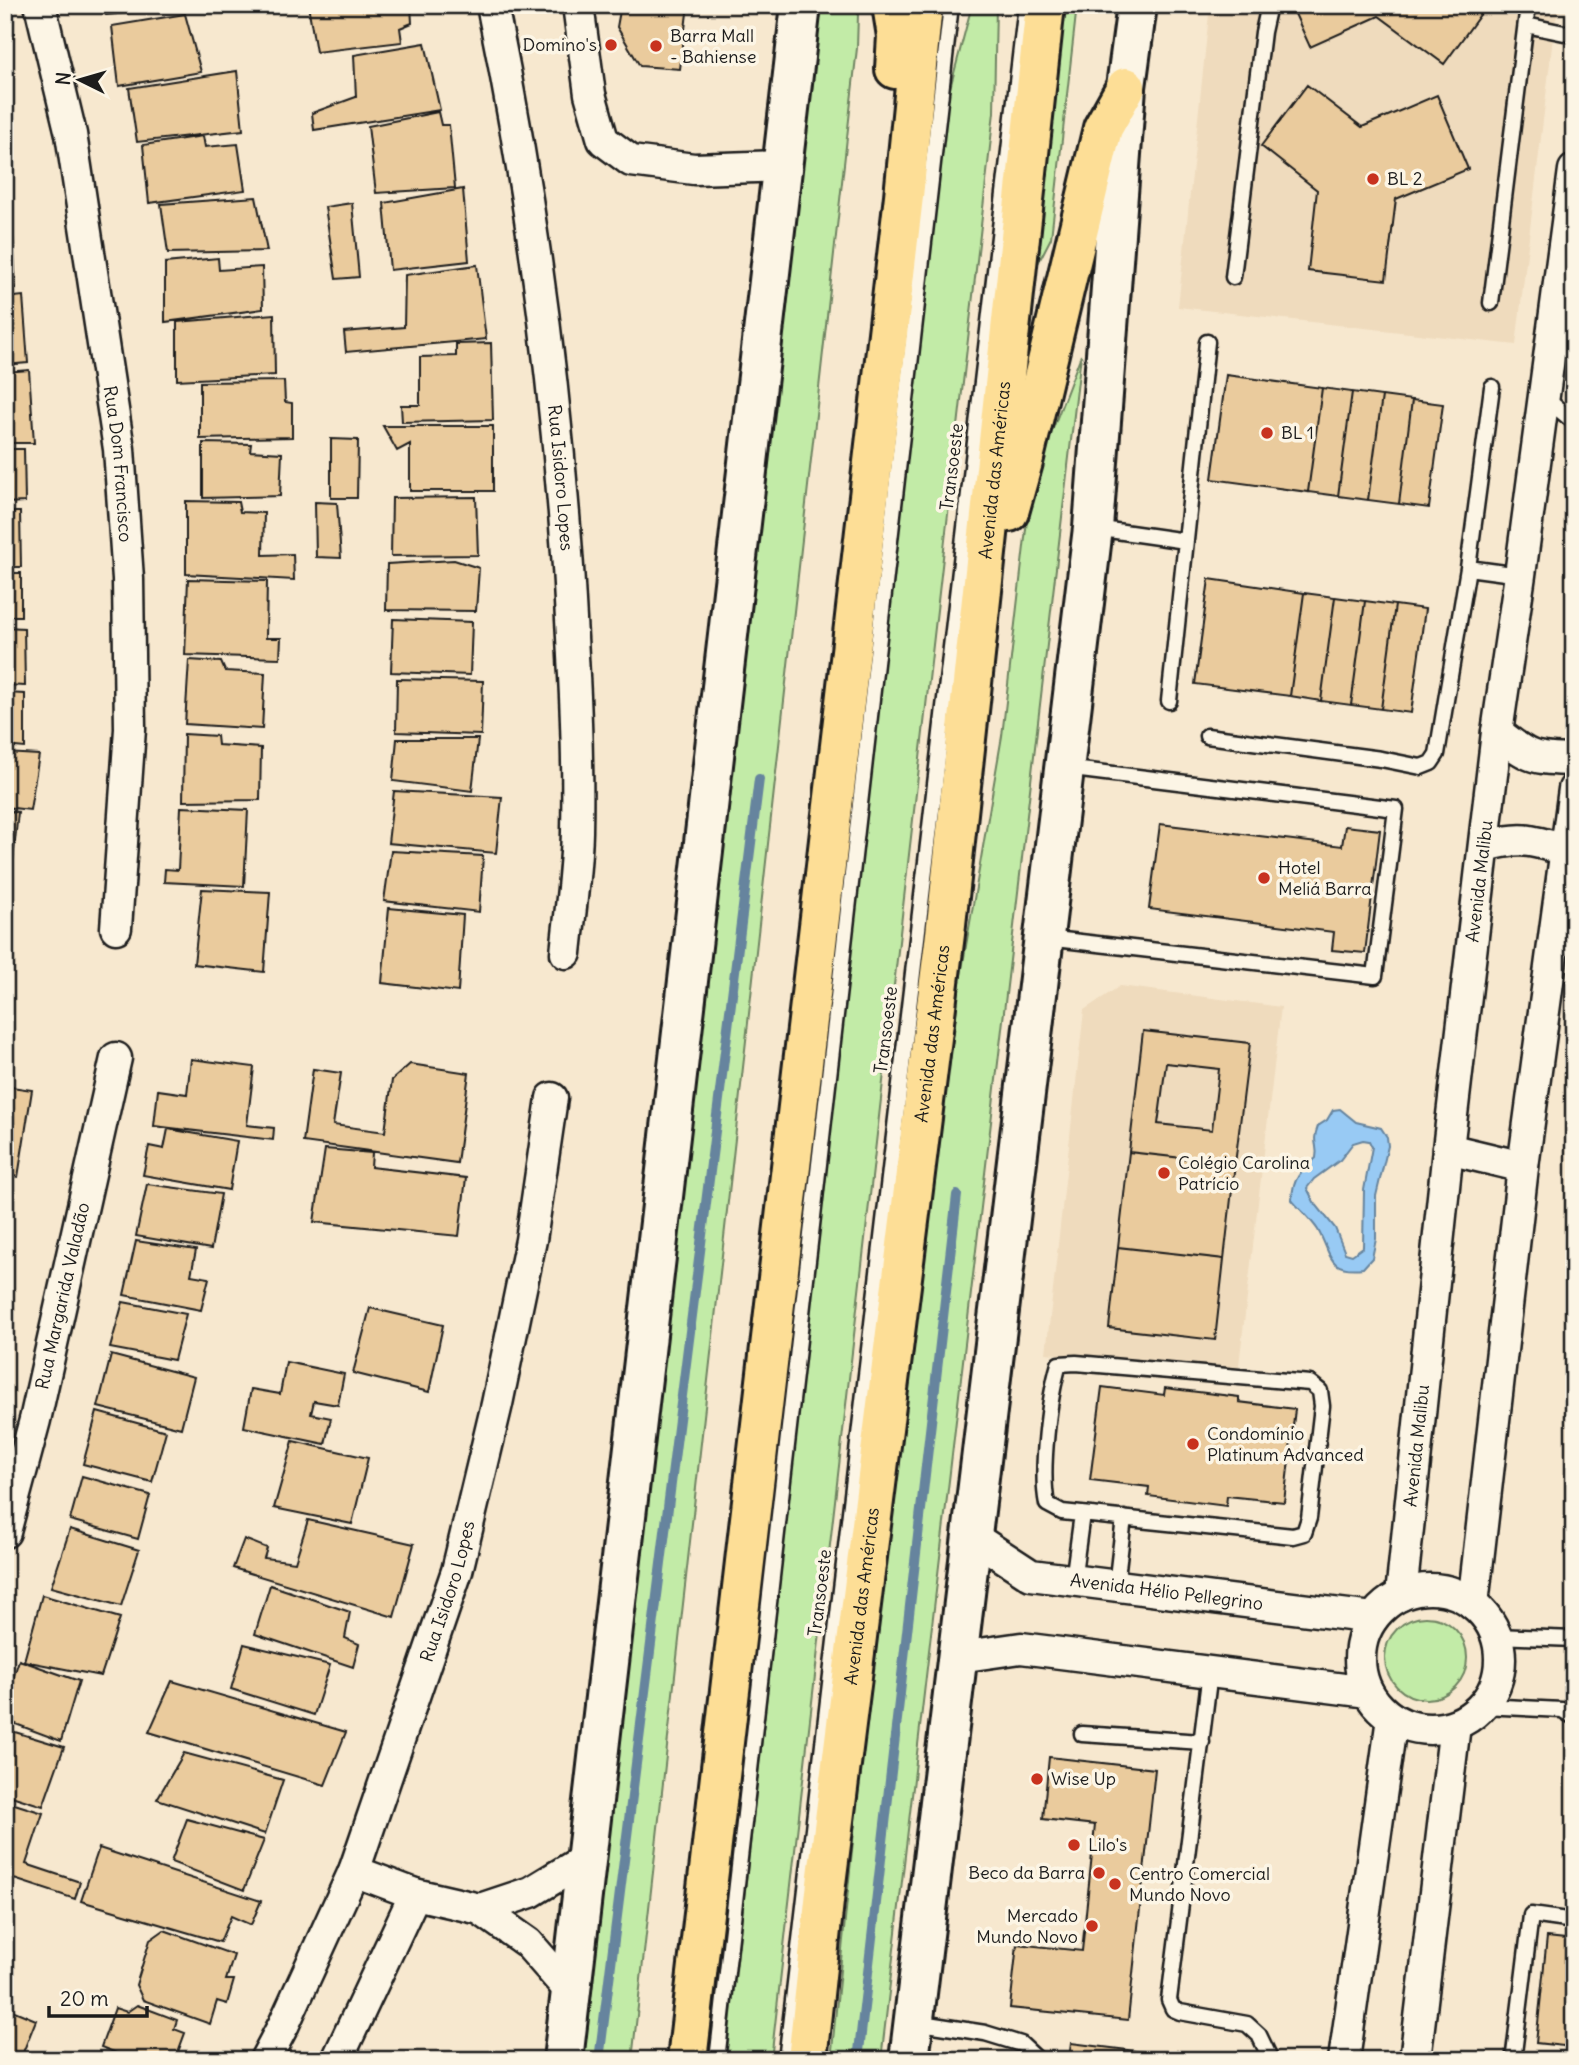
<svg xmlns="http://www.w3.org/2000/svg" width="1579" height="2065" viewBox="0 0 1579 2065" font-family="Delius,sans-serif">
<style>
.built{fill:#efdbbd}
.green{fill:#c2eba7;stroke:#6f8462;stroke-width:2}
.water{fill:#98caf4;stroke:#66849e;stroke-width:2;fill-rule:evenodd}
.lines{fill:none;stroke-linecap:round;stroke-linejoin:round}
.stream{stroke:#66849e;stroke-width:10}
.building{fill:#eacb9d;stroke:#1c1c1c;stroke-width:2;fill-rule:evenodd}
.lane-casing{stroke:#1c1c1c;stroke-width:19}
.street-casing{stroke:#1c1c1c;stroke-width:35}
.secondary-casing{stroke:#1c1c1c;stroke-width:44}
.highway-casing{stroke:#1c1c1c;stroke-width:44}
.lane{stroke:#fcf5e5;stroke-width:14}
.street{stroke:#fcf5e5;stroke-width:30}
.secondary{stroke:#fcf5e5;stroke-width:38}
.highway{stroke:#fdde96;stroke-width:38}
.poi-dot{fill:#c8321e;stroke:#fcf5e5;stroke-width:2.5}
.labels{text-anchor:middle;stroke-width:7;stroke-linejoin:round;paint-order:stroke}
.poi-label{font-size:18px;fill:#1c1c1c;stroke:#fcf5e5;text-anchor:start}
.street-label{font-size:18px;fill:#1c1c1c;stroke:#fcf5e5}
</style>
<rect width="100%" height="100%" fill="#f7e8cf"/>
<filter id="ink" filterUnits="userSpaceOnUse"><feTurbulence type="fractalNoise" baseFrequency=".0143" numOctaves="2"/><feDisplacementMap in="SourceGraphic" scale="14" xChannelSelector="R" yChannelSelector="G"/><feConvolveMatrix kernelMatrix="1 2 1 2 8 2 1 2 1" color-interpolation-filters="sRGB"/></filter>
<g filter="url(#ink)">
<path class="built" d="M1210 5H1563L1555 21 1516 345 1178 307Z
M1120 986 1281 1007 1238 1374 1046 1353 1084 1010Z"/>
<path class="green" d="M816 5H856L858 14 857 48 632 2060H578Z
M972 5H996L994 112 771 2060H726L944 111Z
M1047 5H1077L1051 238 1011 316Z
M1081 355 881 2060H831L867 1700 961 975 1002 736 1031 486Z
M1385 1658a41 41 0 1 1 82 0a41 41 0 1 1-82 0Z"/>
<path class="water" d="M1340 1109 1356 1122 1381 1128 1387 1137 1388 1146 1376 1196V1239L1372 1258 1363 1268C1327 1272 1332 1255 1318 1230 1311 1219 1300 1210 1292 1200 1292 1179 1301 1171 1316 1158 1319 1145 1311 1144 1318 1126L1327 1120 1333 1110ZM1363 1140 1369 1141 1372 1147 1364 1190 1363 1247 1352 1255 1345 1253 1335 1228 1314 1202 1307 1188 1314 1179 1340 1160 1353 1143Z"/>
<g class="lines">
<path class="stream" d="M599 2060 759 779
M858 2060 957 1195"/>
</g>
<path class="building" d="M104 5H141L142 12 106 15Z
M308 5H411L412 23 400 28 402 42 316 52Z
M621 5H688L680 69 640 66 617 27Z
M1291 5H1487L1444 64 1379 16 1310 47Z
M185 14 201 72 119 86 112 26Z
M425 43 440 110 314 130 312 113 356 97 354 55Z
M237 71 243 130 137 142 129 88Z
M1307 85 1362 127 1437 95 1468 169 1396 199 1386 280 1308 271 1317 190 1261 146Z
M438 112 441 125H449L455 188 376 193 368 126Z
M203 136 205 147 238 144 245 190 149 203 143 145Z
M463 189 469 261 390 270 384 203Z
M256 197 267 251 168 253 161 204Z
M352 203 359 277 336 279 325 207Z
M5 219H12L16 288H5Z
M218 258 219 270 262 267 263 309 165 322V263Z
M477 265 486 339 346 352 344 332 404 327 405 275Z
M23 296 28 363 5 365V298Z
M274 314 275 375 177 380V322Z
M491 343 493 420 402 422 401 405H420V357L456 356V344Z
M29 370 34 443H5V372Z
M1226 375 1322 388 1308 492 1212 479Z
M284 381 285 402 292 403V437L200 439V382Z
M1322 388 1352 392 1338 496 1308 492Z
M1352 392 1382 396 1368 500 1338 496Z
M1382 396 1412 400 1399 504 1368 500Z
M1412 400 1443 404 1429 508 1399 504Z
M383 426H493V491H410V444L397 451Z
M331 439 358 440 357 498H331Z
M203 443 251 444 250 451 282 453 280 496 203 498Z
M5 449H24L25 502 5 503Z
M476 497 478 555 391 556 392 498Z
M186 501 238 502 240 512 264 513 263 555 293 554 294 580 186 574Z
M315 502 337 503 341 558 316 557Z
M5 512H20L21 567H5Z
M454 560 479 568 476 611 386 610 387 564Z
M5 573H21V616H5Z
M188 579 267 581 266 638H281L280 658 185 655Z
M1209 579 1304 593 1290 696 1195 684Z
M1304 593 1335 597 1321 701 1290 696Z
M1335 597 1365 601 1351 705 1321 701Z
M1365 601 1395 605 1381 709 1351 705Z
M1395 605 1425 609 1411 713 1381 709Z
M393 619 472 622 470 675 391 672Z
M5 627 24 628 25 686 5 685Z
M189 660 221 662 225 671 265 673 262 729 185 724Z
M397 679 483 681 481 735 396 732Z
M5 693 25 694V748L5 746Z
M184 734 217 736 218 745 261 748 260 800 183 801Z
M397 739H478L472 791 393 781Z
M5 753 39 755 30 810 5 807Z
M394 791 502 797 496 853 388 843Z
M181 807 248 810 244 886 164 882 165 869 178 870Z
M5 811 18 812 12 870 5 869Z
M1160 824 1342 846 1345 826 1380 830 1365 953 1332 950 1334 932 1149 909Z
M391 851 483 856 479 912 384 901Z
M5 872H8L5 904Z
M202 889 270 892 264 972 194 964Z
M389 908 463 915 458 992 382 983Z
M1143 1031 1250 1043 1235 1164 1129 1152ZM1166 1063 1219 1069 1212 1130 1158 1124Z
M191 1059 254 1067 247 1125 274 1128 273 1140 154 1126 158 1090 187 1094Z
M410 1064 469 1073 457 1163 303 1142 313 1069 341 1073 333 1125 385 1132 392 1080Z
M5 1086 32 1090 18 1177 5 1174Z
M168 1129 237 1141 229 1190 143 1175 149 1146 164 1149Z
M325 1149 372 1153 371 1167 466 1178 459 1236 314 1222Z
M1129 1152 1235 1164 1224 1259 1118 1247Z
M147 1184 221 1194 211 1249 136 1236Z
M136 1241 196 1250 191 1275 209 1278 201 1310 124 1295Z
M1118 1247 1224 1259 1215 1340 1109 1328Z
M123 1302 186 1314 174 1360 110 1348Z
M370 1308 443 1325 429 1392 353 1373Z
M111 1355 194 1377 181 1428 98 1407Z
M286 1362 344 1374 338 1405 314 1401 311 1414 331 1418 325 1444 244 1427 251 1389 280 1394Z
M1102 1387 1164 1395 1165 1388 1239 1397V1402L1295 1409 1284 1502 1227 1496 1226 1506 1148 1496 1149 1487 1090 1480Z
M97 1412 166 1431 152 1482 83 1464Z
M293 1441 368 1458 352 1524 274 1508Z
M82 1476 150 1495 138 1539 70 1520Z
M308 1520 414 1544 394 1617 233 1568 244 1539 267 1548 264 1558 295 1562Z
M70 1529 139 1550 121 1606 51 1587Z
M270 1585 350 1612 345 1638 359 1644 353 1667 255 1634Z
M42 1595 120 1618 101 1676 24 1661Z
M244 1644 330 1665 314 1715 231 1689Z
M19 1660 79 1681 61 1741 5 1720V1703Z
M172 1681 346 1732 325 1785 149 1732Z
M5 1729 64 1747 43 1806 5 1794Z
M184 1753 283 1780 265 1834 157 1799Z
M1049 1757 1155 1769 1128 2020 1010 2008 1017 1944 1082 1951 1095 1825 1043 1819Z
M5 1801 43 1813 26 1864 80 1882 75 1899 5 1876Z
M187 1819 264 1840 244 1890 171 1862Z
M99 1848 261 1901 251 1925 231 1916 220 1942 81 1901Z
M164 1930 234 1955 226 1980H234L227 2004 217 2001 210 2024 143 2000 136 1985 150 1940Z
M1547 1937 1574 1940 1573 2047 1536 2043Z
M137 2005 177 2020 174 2029 185 2033 175 2060H134L101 2047 115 2008 127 2012Z
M12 2010 36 2020 20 2060H5V2026Z
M1071 2043 1208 2060H1069Z"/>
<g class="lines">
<g class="lane-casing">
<path id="lane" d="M1526 25 1574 35
M1233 277 1263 32 1269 5
M1491 303 1528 5
M1545 398 1574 422
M1095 528 1186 541
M1468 568 1520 575
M1169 701 1207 342
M1207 736 1381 759 1421 767 1431 763 1437 754 1468 568 1492 387
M1046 938 1375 976 1396 809 1065 768
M1076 1363 1310 1383 1320 1391 1322 1406 1309 1518 1304 1533 1293 1536 1062 1512 1047 1504C1040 1470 1049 1398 1059 1364Z
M1073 1581 1082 1514
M1116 1586 1124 1518
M1496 1636 1574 1639
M1210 1672 1169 2000 1173 2009 1180 2012 1247 2024 1259 2035 1271 2060
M1482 1706 1562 1710 1574 1717
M1082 1734 1202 1742
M915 2022 985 2033 1021 2044 1038 2060
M1514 2053 1531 1915 1574 1921
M717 2060 951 5
M786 2060 1026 5"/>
</g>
<g class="street-casing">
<g id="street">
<path id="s1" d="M40 5 71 134 119 449 128 579 130 729 116 928"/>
<path id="s2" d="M492 5C530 190 555 378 568 567 573 655 579 743 577 832 576 872 570 913 566 953"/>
<path d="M578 5 590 94 603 140 631 161 694 169 783 166"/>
<path d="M1497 732C1529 758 1532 759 1574 760"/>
<path d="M1485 846C1520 837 1530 839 1564 850"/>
<path d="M1448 1149 1523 1167"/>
<path id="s3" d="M5 1532 35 1420 116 1058"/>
<path id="s4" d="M973 1537 1031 1575 1373 1618"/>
<circle cx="1430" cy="1659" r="70"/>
<path id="s5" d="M1401 1595 1448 1149 1497 732 1520 575 1574 170"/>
<path d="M1473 1604 1523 1167 1574 789"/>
<path d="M959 1657 1021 1648 1368 1692"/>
<path d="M354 1871 415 1894 480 1909 528 1943 570 1991"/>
<path d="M480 1909 531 1892 587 1858"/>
<path id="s6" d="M265 2060 284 2024 354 1871 457 1571 497 1404 531 1240 552 1098"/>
<path d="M337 2060 415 1894"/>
<path d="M1344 2060 1392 1718"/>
<path d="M1415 2060 1455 1725"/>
</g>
</g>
<g class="secondary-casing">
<path id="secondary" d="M563 2060 801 5
M909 2060 1093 528 1126 87 1137 5"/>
</g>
<g class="highway-casing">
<g id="highway">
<path d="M892 5 897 36 895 69"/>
<path d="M1009 512 1023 462 1103 128 1126 87"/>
<path d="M687 2060 904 196 923 5"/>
<path id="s7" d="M807 2060 825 1892 945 934 1045 5"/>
</g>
</g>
<use href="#lane" class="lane"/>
<use href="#street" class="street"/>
<use href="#secondary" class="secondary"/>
<use href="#highway" class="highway"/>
</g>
</g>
<g class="poi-dot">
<circle cx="611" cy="45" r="7"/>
<circle cx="656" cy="46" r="7"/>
<circle cx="1373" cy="179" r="7"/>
<circle cx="1267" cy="433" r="7"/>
<circle cx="1264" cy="878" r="7"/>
<circle cx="1164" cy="1173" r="7"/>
<circle cx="1193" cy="1444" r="7"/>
<circle cx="1037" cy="1779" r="7"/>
<circle cx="1074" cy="1845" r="7"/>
<circle cx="1099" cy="1873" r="7"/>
<circle cx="1115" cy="1884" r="7"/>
<circle cx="1092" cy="1926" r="7"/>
</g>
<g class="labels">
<g class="poi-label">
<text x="670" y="42">Barra Mall<tspan x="670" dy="21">- Bahiense</tspan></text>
<text x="597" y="51" text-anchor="end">Domino's</text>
<text x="1387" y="185">BL 2</text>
<text x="1281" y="439">BL 1</text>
<text x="1278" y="874">Hotel<tspan x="1278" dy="21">Meliá Barra</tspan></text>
<text x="1178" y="1169">Colégio Carolina<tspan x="1178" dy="21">Patrício</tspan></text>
<text x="1207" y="1440">Condomínio<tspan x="1207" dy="21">Platinum Advanced</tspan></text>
<text x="1051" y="1785">Wise Up</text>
<text x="1088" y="1851">Lilo's</text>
<text x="1085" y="1879" text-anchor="end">Beco da Barra</text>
<text x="1129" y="1880">Centro Comercial<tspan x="1129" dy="21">Mundo Novo</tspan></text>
<text x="1078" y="1922" text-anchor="end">Mercado<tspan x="1078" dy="21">Mundo Novo</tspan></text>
</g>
<g class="street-label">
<text dy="6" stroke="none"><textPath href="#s1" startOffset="466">Rua Dom Francisco</textPath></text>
<text transform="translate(952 467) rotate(-83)" y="6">Transoeste</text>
<text dy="6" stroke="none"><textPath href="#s7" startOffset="1601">Avenida das Américas</textPath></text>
<text dy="6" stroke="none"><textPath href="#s2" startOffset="478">Rua Isidoro Lopes</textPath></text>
<text dy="6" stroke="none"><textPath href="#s5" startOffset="718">Avenida Malibu</textPath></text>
<text transform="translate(886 1030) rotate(-83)" y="6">Transoeste</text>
<text dy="6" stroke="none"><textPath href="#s7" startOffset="1034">Avenida das Américas</textPath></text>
<text dy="6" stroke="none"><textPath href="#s3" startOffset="243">Rua Margarida Valadão</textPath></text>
<text dy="6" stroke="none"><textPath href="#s5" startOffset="150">Avenida Malibu</textPath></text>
<text dy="6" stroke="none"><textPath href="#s6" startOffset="504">Rua Isidoro Lopes</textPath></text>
<text dy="6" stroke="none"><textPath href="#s4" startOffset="206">Avenida Hélio Pellegrino</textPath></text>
<text transform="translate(820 1593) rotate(-83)" y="6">Transoeste</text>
<text dy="6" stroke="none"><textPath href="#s7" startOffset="467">Avenida das Américas</textPath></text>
</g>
</g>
<rect width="1579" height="2065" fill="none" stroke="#fcf5e5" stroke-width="28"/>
<rect x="14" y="14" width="1551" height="2037" fill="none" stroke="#1c1c1c" stroke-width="2.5" filter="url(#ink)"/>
<g transform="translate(80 80) rotate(275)" stroke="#fcf5e5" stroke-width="5" paint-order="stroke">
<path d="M0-5L12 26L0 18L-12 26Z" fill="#1c1c1c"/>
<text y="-10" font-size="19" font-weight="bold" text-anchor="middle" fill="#1c1c1c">N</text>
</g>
<path d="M49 2006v10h98v-10" fill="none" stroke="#1c1c1c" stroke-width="3.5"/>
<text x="60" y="2006" font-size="21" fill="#1c1c1c" stroke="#fcf5e5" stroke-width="5" paint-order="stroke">20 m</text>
</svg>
